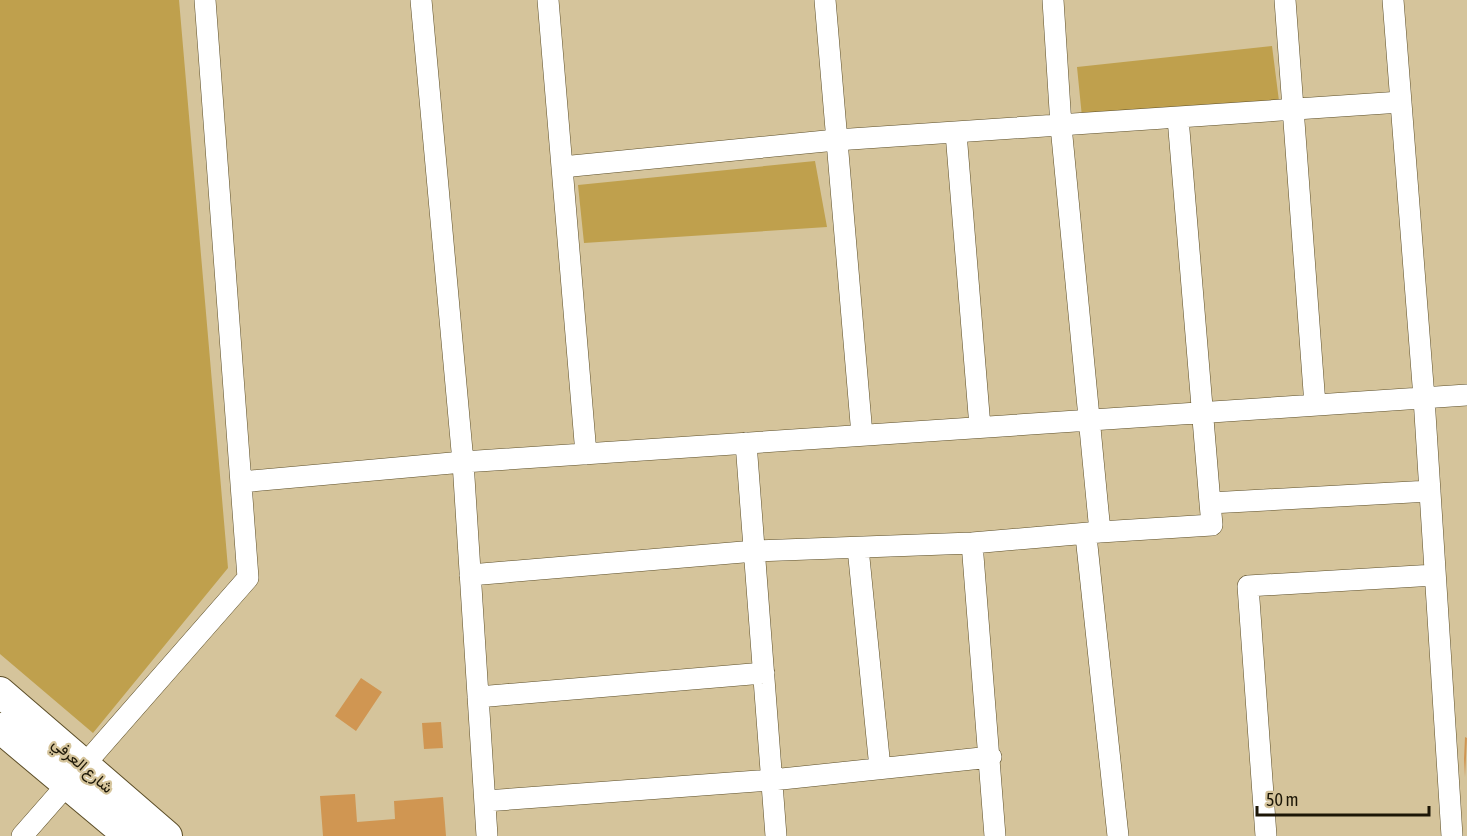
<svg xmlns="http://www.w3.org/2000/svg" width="1467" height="836" viewBox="0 0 1467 836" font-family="'Asap Condensed',Vazirmatn,sans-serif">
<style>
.green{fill:#bfa04d}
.building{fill:#d09652}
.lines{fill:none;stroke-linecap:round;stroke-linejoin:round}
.street-casing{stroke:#5c4e28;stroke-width:22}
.secondary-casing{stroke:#5c4e28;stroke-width:32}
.street{stroke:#fff;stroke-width:21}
.secondary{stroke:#fff;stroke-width:30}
.labels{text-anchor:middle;stroke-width:4.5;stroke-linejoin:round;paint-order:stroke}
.street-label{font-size:16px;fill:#1c1606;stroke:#d5c49b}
</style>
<rect width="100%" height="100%" fill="#d5c49b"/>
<path class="green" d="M0 0H179L228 568 93 733 0 654Z
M1272 46 1279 101 1082 117 1077 67Z
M815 161 827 227 584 243 578 185Z"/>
<path class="building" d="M361 678 382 692 356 731 335 716Z
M441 722 443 748 424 749 422 723Z
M1465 737 1467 738 1465 777 1464 759Z
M355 794 357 822 395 819 394 801 443 797 446 836H323L320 796Z"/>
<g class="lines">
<g class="street-casing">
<path id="street" d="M548 0 586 454
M825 0 862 435
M1053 0 1061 126 1100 532 1212 525 1210 503
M1285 0 1315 405
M1393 0 1424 398 1452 836
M1178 118 1210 503 1430 491
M956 133 980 427
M562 167 836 140 1401 102
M746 443 776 836
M241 482 463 462 421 0
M1086 536 1118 836
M972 543 995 836
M858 548 880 768
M470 575 755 551 972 543 1100 532
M478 697 764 673
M485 801 772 780 991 757
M22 836 248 578 205 0
M487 836 463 462 1467 395
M1266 836 1248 586 1435 575"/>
</g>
<g class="secondary-casing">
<path id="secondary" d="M0 692 167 836
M0 728 129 836"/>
</g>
<use href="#street" class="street"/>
<use href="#secondary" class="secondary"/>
</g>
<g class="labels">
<g class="street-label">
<text transform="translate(83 765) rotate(41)" y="6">شارع العرفي</text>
</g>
</g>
<path d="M1257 806v9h172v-9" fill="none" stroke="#1c1606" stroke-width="3"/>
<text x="1266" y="806" font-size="18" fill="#1c1606" stroke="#d5c49b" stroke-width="4.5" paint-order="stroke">50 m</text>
</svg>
